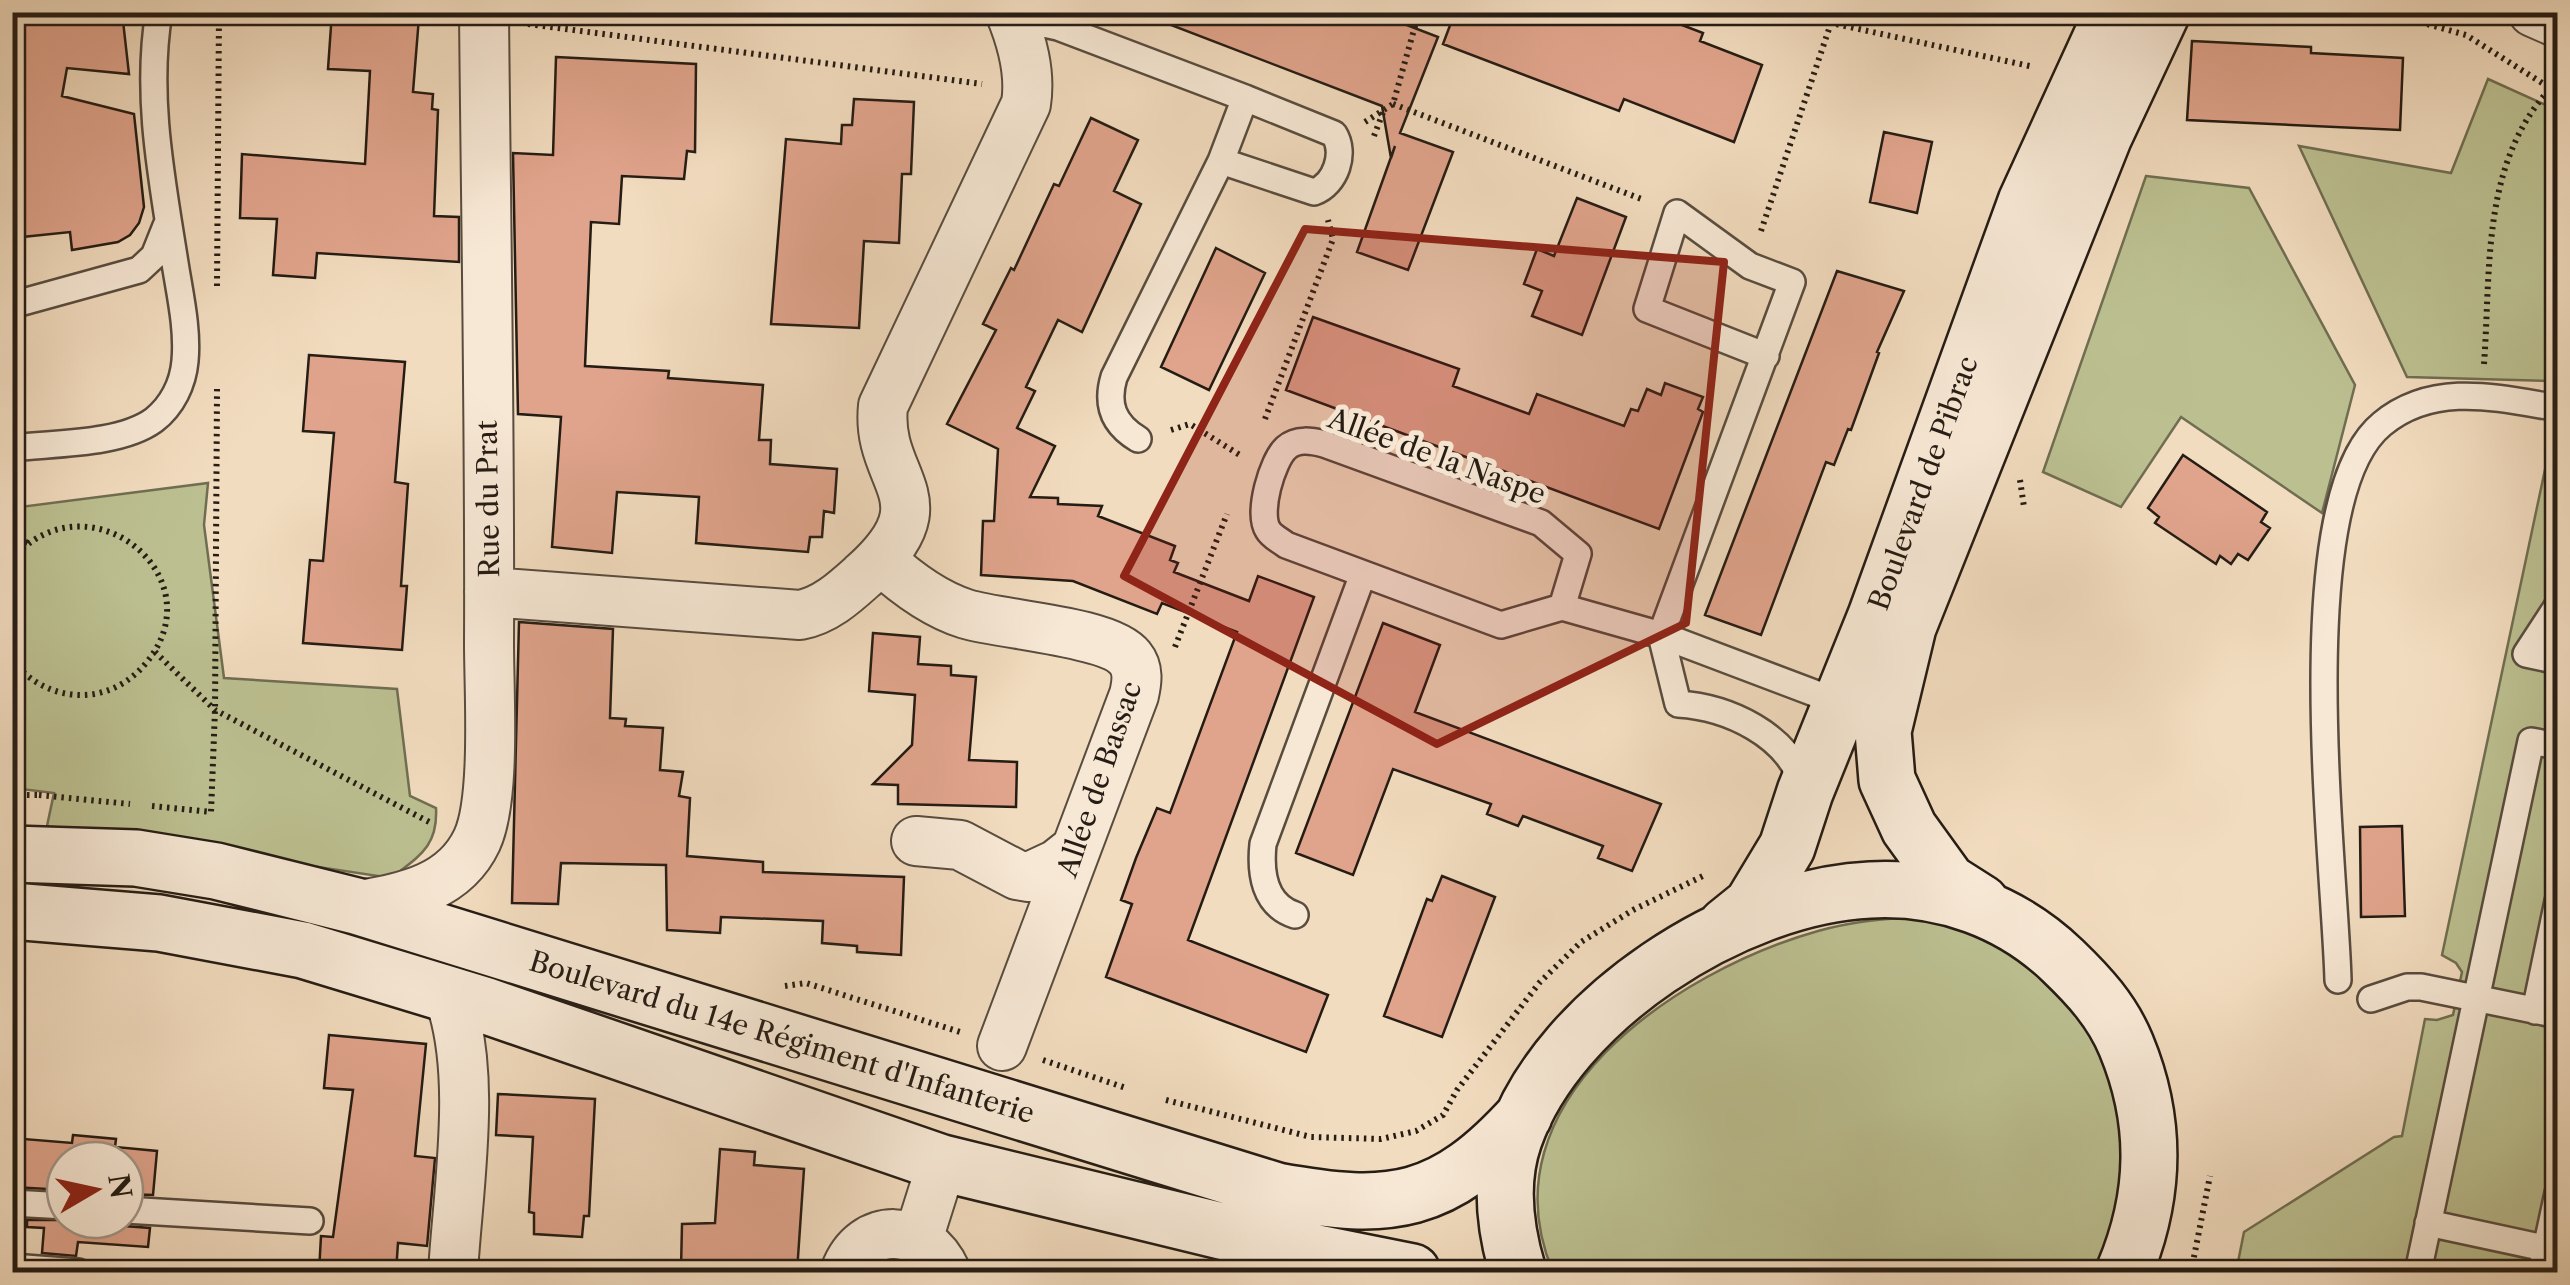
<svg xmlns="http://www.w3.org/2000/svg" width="2570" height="1285" viewBox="0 0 2570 1285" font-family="'Libre Caslon Text',serif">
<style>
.green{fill:#bcc091;stroke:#706e52;stroke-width:2.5}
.building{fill:#e0a48c;stroke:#251c14;stroke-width:2.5}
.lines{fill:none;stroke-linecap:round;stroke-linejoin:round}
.lane-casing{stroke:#584c3f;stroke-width:30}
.street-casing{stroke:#584c3f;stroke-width:52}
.secondary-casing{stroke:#251c14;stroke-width:60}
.path{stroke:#251c14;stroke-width:6;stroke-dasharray:2.5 5;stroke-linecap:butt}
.lane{stroke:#f7e8d5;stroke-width:25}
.street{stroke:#f7e8d5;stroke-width:48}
.secondary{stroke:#f7e8d5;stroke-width:55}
.marked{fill:#8f2418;fill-opacity:0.2;stroke:#8f2418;stroke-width:8;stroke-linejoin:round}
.labels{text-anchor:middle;stroke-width:10;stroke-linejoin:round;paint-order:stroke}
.street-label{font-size:28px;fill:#251c14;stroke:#f7e8d5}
</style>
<rect width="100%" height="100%" fill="#f2dcbf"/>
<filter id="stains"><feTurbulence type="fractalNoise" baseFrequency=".002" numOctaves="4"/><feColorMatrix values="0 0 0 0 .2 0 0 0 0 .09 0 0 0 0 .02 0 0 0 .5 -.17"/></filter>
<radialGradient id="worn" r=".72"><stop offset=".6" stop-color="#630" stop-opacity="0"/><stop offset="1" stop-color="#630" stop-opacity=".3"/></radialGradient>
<path class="green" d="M2488 79 2557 110 2558 365 2553 381 2407 377 2299 146 2451 173Z
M2146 176 2249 188 2355 385 2322 513 2181 417 2121 507 2043 472Z
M2557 413V1272H2236L2244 1232 2394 1137 2402 1136 2425 1019 2437 1020 2453 1015 2462 972 2456 963 2442 955Z
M208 483 204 525 224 678 397 689 410 796 436 808C438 847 419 856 391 878L47 826 54 793 13 788 12 508Z
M1923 917 1979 935 2030 961 2067 998 2096 1039 2123 1099 2126 1178 2097 1272H1553C1481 1102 1676 971 1818 931 1853 921 1887 918 1923 917Z"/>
<path class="building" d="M12 12H122L129 74 67 68 62 96 134 114 144 207 139 223 130 235 118 242 72 250 70 232 12 238Z
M332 12 419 17 413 92 433 94 432 109 438 110 434 216 459 217V262L317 253 315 278 273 275 277 219 240 218 242 154 365 164 370 71 328 69Z
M1146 12H1373L1438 37 1400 133 1453 152 1408 270 1357 252 1395 146 1391 158 1382 106 1145 15Z
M1455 12H1648L1703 33 1700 41 1762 65 1734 142 1624 99 1619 111 1443 44Z
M2192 41 2311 47V53L2403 58 2400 130 2187 120Z
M556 57 696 64 695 152 687 151 684 179 622 176 619 224 591 222 585 366 669 371 668 378 763 385 759 440H771L770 464 837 469 834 513 824 511 822 537H810L808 552 696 543 699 497 617 492 612 553 552 547 561 417 518 414 513 153 553 155Z
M854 99 914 102 911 174H902L899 243 864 241 859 328 771 324 786 139 841 144 842 125H852Z
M1091 118 1138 140 1114 191 1141 204 1082 332 1058 320 1026 387 1035 391 1017 428 1055 446 1030 497 1058 498V504L1102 506 1098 516 1175 546 1170 560 1178 563 1174 572 1249 601 1258 576 1314 597 1188 940 1328 995 1306 1052 1106 977 1132 904 1121 900 1136 858 1157 808 1170 813 1237 632 1162 603 1157 614 1073 581 981 575 983 521H994L998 449 947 424 996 330 983 324 1011 268 1014 270 1054 184 1059 186Z
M1884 132 1932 142 1917 213 1870 202Z
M1577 198 1626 217 1582 335 1532 316 1542 291 1524 284 1537 249 1554 256Z
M1216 248 1265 273 1209 390 1161 367Z
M1837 271 1904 291 1877 352 1879 353 1851 430 1848 429 1834 465 1826 462 1761 635 1705 615Z
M1313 317 1459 369 1453 386 1529 414 1537 394 1624 426 1631 409 1638 411 1647 389 1661 395 1665 383 1703 397 1698 409 1703 412 1659 529 1286 390Z
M309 355 405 362 395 482 408 484 401 586H407L402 650 303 643 310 560 323 561 334 433 303 431Z
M2183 455 2267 512 2261 522 2270 528 2248 560 2238 554 2231 564 2220 556 2216 564 2155 523 2159 517 2148 508Z
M519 622 613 629 610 718 626 719 625 726 663 728 660 770 683 772 679 796 690 798 687 856 763 862V872L904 877 901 955 857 952V946L822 943 823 921 721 917 720 933 667 930 666 865 561 863 558 904 512 903Z
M1383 623 1440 645 1415 712 1661 804 1632 871 1598 858 1603 846 1523 816 1518 826 1487 814 1491 804 1393 769 1353 875 1296 853Z
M873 633 920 637 918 664 951 666V675L976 677 969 760 1017 762 1016 807 898 804V785L873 784 912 745 915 695 869 691Z
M2402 826 2405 916 2361 917 2360 827Z
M1442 876 1495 897 1442 1037 1384 1016 1427 899 1432 901Z
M329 1035 426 1044 415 1156 435 1158 427 1246 398 1243 396 1272H319L321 1236 333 1237 353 1090 324 1088Z
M498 1094 595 1099 589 1216H584L582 1237 534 1234V1213L529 1212 533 1137 496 1135Z
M73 1135 116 1139 115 1147 157 1151 153 1195 125 1194V1160H65V1190L12 1187V1138L72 1143Z
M720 1149 755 1152 754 1165 804 1169 797 1272 681 1269 682 1224 715 1223Z
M27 1220H113L124 1226 150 1228 148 1247 78 1242 76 1256 42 1253 44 1228 27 1227Z"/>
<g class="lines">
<g class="lane-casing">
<path id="lane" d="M1018 32 1044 24 1058 27 1245 98 1221 161 1114 377C1106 404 1113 424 1138 439
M1221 161 1314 192C1336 184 1346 153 1334 134L1245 98
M12 305 139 270 154 256 166 226
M1766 356 1647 309 1677 213 1750 266 1792 282 1661 635 1678 704C1728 707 1789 735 1803 786
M12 448C53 443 120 445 154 420 172 406 183 384 185 361 188 329 180 295 175 263 162 180 145 96 159 12
M2558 605 2526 654 2558 661
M1562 607 1578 554 1541 523 1324 444C1312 441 1297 438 1286 448 1272 461 1257 513 1268 530 1272 537 1280 540 1286 545L1501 625 1562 607 1661 635 1846 705
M1295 915C1264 905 1260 873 1263 844L1363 574
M2338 980C2335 864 2289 500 2382 424 2434 381 2498 398 2558 408
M2371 999 2407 987H2421L2558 1015
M2535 1011 2558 901
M12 1203 65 1206
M125 1210 310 1221
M2428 1223 2558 1251
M12 1267 78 1272
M2418 1272 2531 741 2558 746
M2541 1272 2558 1193"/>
</g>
<g class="street-casing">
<path id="street" d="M2533 12 2558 23
M881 560C905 582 934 604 966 614 1002 625 1109 631 1130 658 1139 669 1137 682 1134 695L1002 1046
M489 592 800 615C826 610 845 592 864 575 949 498 875 482 883 406L1026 104C1031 72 1022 41 1010 12
M916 841 960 845 1017 875 1029 877 1057 864 1076 849
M356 906C404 897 454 889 477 840 496 799 489 693 489 644 490 433 486 223 484 12
M448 994C478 1072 458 1188 453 1272
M918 1239 942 1163
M845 1272C864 1220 924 1223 946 1272"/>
</g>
<g class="secondary-casing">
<path id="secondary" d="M12 854 136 858 216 871 356 906 1277 1191C1392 1212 1443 1205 1524 1116
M1981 903 1948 882 1909 828 1887 780 1883 731 1908 627 2104 136 2162 12
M12 911 159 923 303 950 484 1005 942 1163 1287 1247 1412 1272
M1726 926 1752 905 1787 847 1805 792 1876 616 2026 202 2113 12
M1518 1272C1505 1229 1499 1182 1514 1139 1559 1009 1735 896 1870 890 1942 886 2011 911 2063 961 2089 986 2112 1011 2126 1045 2158 1122 2156 1196 2124 1272"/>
</g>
<path class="path" d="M1827 12 1831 23
M2384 12 2466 35 2558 93
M528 24 982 84
M1393 104 1644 200
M1365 122 1393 104 1419 12
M1374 136 1384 110
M1761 231 1831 23 2034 67
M217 286 219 12
M2484 364C2491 270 2481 165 2549 90
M1265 419 1333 239 1328 220
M1171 430 1190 424 1243 457
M2020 480 2024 507
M12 535 28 543
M12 559C87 474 213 573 150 658 136 677 117 690 94 694 62 699 31 685 12 660
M1175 647 1227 514
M155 652 215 710 433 824
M12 795H39
M39 795 130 804
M152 806 211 812 215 710 217 389
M785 986 806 983 960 1032
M1043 1060 1126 1088
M1166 1100 1311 1137 1381 1139 1416 1131 1443 1115 1457 1090 1540 982 1581 942 1633 910 1707 874
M2191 1272 2210 1176"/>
<use href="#lane" class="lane"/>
<use href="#street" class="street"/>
<use href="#secondary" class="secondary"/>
</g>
<path class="marked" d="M1305 229 1724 262 1686 623 1437 744 1124 576Z"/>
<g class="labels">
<g class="street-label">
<text transform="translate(1437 456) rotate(20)" y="10">Allée de la Naspe</text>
<text transform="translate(1923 483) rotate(-70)" y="10">Boulevard de Pibrac</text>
<text transform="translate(488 499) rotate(-91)" y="10">Rue du Prat</text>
<text transform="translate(1099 779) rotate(-71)" y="10">Allée de Bassac</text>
<text transform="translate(782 1037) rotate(17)" y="10">Boulevard du 14e Régiment d'Infanterie</text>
</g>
</g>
<rect width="2570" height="1285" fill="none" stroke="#f2dcbf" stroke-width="50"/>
<rect x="15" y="15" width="2540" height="1255" fill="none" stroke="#251c14" stroke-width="5"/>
<rect x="25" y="25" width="2520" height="1235" fill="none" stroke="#251c14" stroke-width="2.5"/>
<g transform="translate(95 1190) rotate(81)"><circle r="48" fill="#f7e8d5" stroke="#a39688" stroke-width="2.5"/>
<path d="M0-8L18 38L0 25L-18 38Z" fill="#8f2418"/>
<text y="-15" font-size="28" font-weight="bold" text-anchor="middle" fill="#251c14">N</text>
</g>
<rect width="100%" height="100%" filter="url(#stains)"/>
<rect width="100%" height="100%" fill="url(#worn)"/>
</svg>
